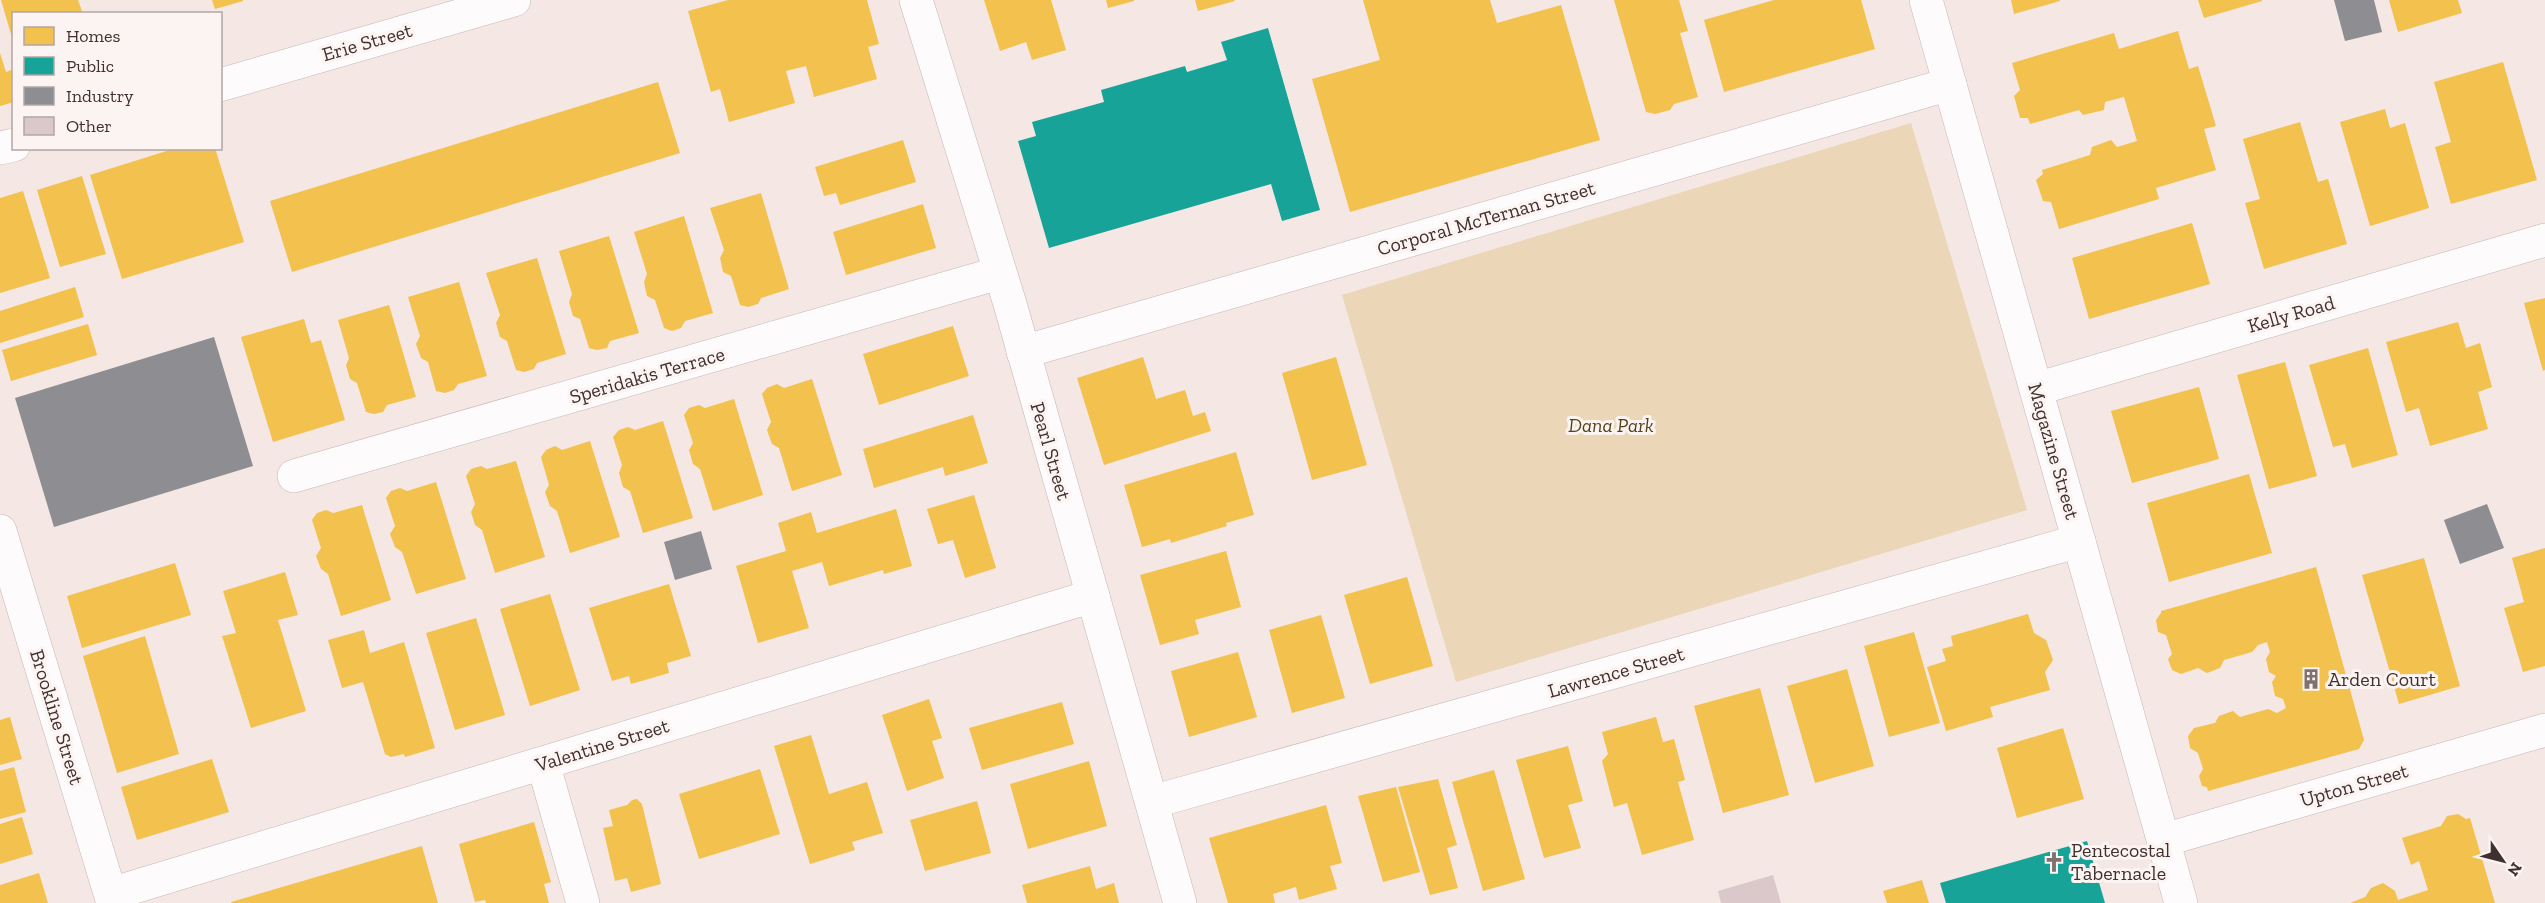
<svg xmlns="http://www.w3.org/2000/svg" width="2545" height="903" viewBox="0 0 2545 903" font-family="'Zilla Slab',serif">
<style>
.green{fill:#ebd6b7}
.homes{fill:#f2c14e}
.public{fill:#17a398}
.industry{fill:#8d8d92}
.building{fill:#dbc8ca}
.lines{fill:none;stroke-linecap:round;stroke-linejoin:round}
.street-casing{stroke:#c4b7b5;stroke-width:34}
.secondary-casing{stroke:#c4b7b5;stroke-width:34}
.primary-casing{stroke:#c4b7b5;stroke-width:34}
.street{stroke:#fdfbfb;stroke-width:33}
.secondary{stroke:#fdfbfb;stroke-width:33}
.primary{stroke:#fdfbfb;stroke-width:33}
.labels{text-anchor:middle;stroke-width:6;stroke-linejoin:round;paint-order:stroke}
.street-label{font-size:20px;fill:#40312e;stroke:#fcf4f2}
.park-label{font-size:20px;font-style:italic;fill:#564217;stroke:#fcf4f2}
.poi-label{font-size:20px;fill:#40312e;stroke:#fcf4f2;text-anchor:start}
</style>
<rect width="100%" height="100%" fill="#f4e7e4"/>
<path class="green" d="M1911 123 2027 510 1456 682 1342 295Z"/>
<path class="homes" d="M1 0H78L83 14H14L13 41Z
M212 0H243V1L215 9Z
M728 0H867L879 44 868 47 877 79 814 97 806 66 786 71 795 103 729 122 720 89 711 92 688 11Z
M984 0H1051L1066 50 1032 60 1026 42 1000 51Z
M1106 0H1134V1L1108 8Z
M1195 0H1234L1235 1 1198 11Z
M1363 0H1490L1497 23 1561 5 1600 140 1350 212 1312 79 1380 60Z
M1614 0H1679L1688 31 1680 33 1698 97 1674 104 1670 110 1655 114 1646 112Z
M1774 0H1861L1875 49 1724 92 1704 20Z
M2011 0H2060V1L2014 14Z
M2198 0H2262V1L2204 18Z
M2389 0H2458L2462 13 2398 32Z
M2178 31 2189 69 2198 66 2216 126 2204 129 2216 170 2156 188 2159 199 2059 229 2051 202 2043 201 2036 180 2043 174 2042 170 2090 155 2092 147 2111 140 2117 147 2137 141 2124 97 2105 102 2104 110 2083 115 2079 110 2030 124 2028 118H2020L2014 96 2020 90 2012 63 2114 33 2119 49Z
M0 53 6 72 14 69V102L0 106Z
M2503 62 2537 180 2451 204 2435 147 2451 142 2434 82Z
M658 82 680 153 292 272 270 201Z
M2385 109 2390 128 2405 123 2429 208 2370 226 2340 122Z
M2300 122 2318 182 2328 179 2347 244 2264 269 2245 203 2260 199 2243 139Z
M903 140 916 182 840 205 836 193 824 196 815 167Z
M176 148H215L244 242 122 279 90 175Z
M82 176 106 254 60 267 37 190Z
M23 191 50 278 0 293V198Z
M761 193 789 289 761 298 758 304 748 307 740 305 731 276 723 272 720 258 724 250 710 208Z
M923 204 936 248 846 275 833 232Z
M684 216 713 313 685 321 681 328 672 331 664 328 655 300 647 296 644 282 647 274 634 232Z
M2192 223 2210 284 2089 319 2072 258Z
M609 236 639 333 610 341 607 348 597 350 589 348 580 319 573 316 569 302 572 294 559 251Z
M537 258 566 354 537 363 534 369 524 372 516 370 507 341 500 337 496 323 500 315 486 273Z
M459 282 487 376 458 384 454 390 445 393 436 391 428 362 421 358 416 344 420 336 408 297Z
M75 287 84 317 0 343V311Z
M2545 298V370L2543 371 2524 303Z
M389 305 416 397 387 405 383 412 374 414 366 412 357 383 350 379 346 365 349 358 338 320Z
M304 319 311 343 321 340 345 420 273 442 241 337Z
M2458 322 2466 348 2480 343 2492 387 2478 392 2488 429 2430 446 2419 408 2406 412 2386 342Z
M88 324 97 355 11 381 2 350Z
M953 326 969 376 879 405 863 354Z
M2368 348 2398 455 2352 468 2345 444 2333 447 2309 365Z
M1143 357 1156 399 1185 390 1193 416 1205 412 1211 431 1104 465 1077 378Z
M1336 357 1367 465 1312 480 1282 373Z
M2285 362 2317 476 2269 489 2237 375Z
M812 379 842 475 792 491 779 448 772 444 767 430 771 422 762 394 767 388 777 384 784 388Z
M2199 387 2219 459 2132 483 2111 411Z
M734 399 763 495 713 511 700 469 693 464 689 450 693 443 684 415 689 408 699 405 705 408Z
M973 415 988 463 945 476 943 467 874 488 863 449Z
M663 421 693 518 643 533 630 491 623 487 619 473 622 465 613 437 619 430 628 427 635 430Z
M590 441 620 537 570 553 557 511 550 506 545 492 549 485 541 457 546 450 555 446 562 450Z
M1236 452 1254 515 1226 523 1227 526 1171 543 1170 539 1142 547 1124 485Z
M516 461 545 557 495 573 482 530 475 525 471 512 475 504 466 476 471 469 481 466 487 469Z
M2249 474 2272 553 2169 582 2147 503Z
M436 482 466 579 416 594 402 552 395 547 390 534 395 526 386 498 391 491 400 488 407 491Z
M974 495 996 568 965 578 953 540 938 544 927 509Z
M362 505 391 600 341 616 328 574 321 569 316 556 321 548 312 520 317 513 326 510 333 513Z
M896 509 912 566 884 574 883 570 829 586 822 562 792 571 809 628 758 643 736 566 786 551 778 523 811 512 817 533Z
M2545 548V666L2523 672 2504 608 2524 602 2512 558Z
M1226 551 1241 607 1195 620 1199 634 1160 645 1140 575Z
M2424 558 2460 686 2399 704 2362 575Z
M175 563 191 615 82 648 67 596Z
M2316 567 2364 740 2359 749 2208 791 2207 787 2202 786 2199 776 2203 769 2198 753 2190 748 2188 736 2194 728 2215 723 2219 716 2233 711 2240 717 2268 709 2277 713 2286 708 2283 699 2275 696 2272 682 2276 676 2269 672 2266 659 2270 652 2267 642 2258 645 2252 652 2224 660 2220 668 2207 673 2198 668 2181 674 2172 670 2168 659 2172 654 2166 635 2158 632 2156 620 2161 613V611Z
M285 572 298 615 278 620 306 711 251 728 222 636 236 633 223 591Z
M1407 577 1433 666 1370 684 1344 595Z
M669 584 691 656 667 663 669 673 631 684 629 676 612 681 589 608Z
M550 594 580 690 530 706 500 609Z
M2028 614 2034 633 2046 640 2053 660 2045 672 2050 690 1990 707 1993 717 1946 731 1927 667 1946 661 1942 649 1953 646 1951 636Z
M1321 615 1345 698 1292 713 1269 630Z
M476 618 505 715 455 730 426 633Z
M364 630 370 653 404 642 435 748 405 757 404 754 391 757 385 754 363 682 342 688 328 640Z
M1914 632 1940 723 1889 737 1864 646Z
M145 636 179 754 117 773 83 656Z
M1238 652 1257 717 1189 737 1171 671Z
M1847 669 1874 766 1815 783 1787 686Z
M1760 688 1789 795 1723 813 1694 706Z
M929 699 942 738 932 741 944 778 907 791 882 715Z
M1062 702 1074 744 982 770 969 728Z
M10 717 22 759 0 765V720Z
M1656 717 1663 742 1674 739 1685 780 1678 782 1694 840 1642 855 1627 803 1614 807 1602 761 1608 754 1602 732Z
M2063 728 2084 799 2017 818 1997 748Z
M811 735 829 794 867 782 883 833 852 842 855 850 810 864 774 746Z
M1568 746 1583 801 1568 805 1581 848 1544 858 1516 760Z
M212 759 229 812 137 840 121 787Z
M1089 761 1107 826 1028 849 1010 784Z
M14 767 26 812 0 819V771Z
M760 769 780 834 699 859 679 794Z
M1494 770 1525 879 1483 891 1452 782Z
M1438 779 1457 845 1447 848 1458 888 1430 895 1398 787Z
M1396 787 1420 872 1383 882 1358 796Z
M637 799 642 804 661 884 631 892 627 878 615 881 603 828 613 826 609 810 627 805 632 800Z
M977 801 991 853 925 871 910 820Z
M1326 805 1342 863 1330 866 1337 889 1299 900 1296 887 1273 894 1275 903H1228L1209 838Z
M2458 814 2466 819 2470 818 2495 903H2350L2365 897 2371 888 2383 883 2395 891 2398 900 2428 890 2419 861 2411 865 2402 838 2441 826 2447 816Z
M22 817 33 854 0 864V824Z
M534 822 551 882 544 884 549 903H486L485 900 475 902 459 844Z
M422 846 438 903H231V902Z
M1090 866 1096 889 1114 883 1119 903H1027L1022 885Z
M39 873 48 903H0V885Z
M1922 880 1929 903H1887L1883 891Z"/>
<path class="public" d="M1268 28 1320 210 1282 221 1271 184 1049 248 1018 141 1036 136 1032 122 1104 102 1101 90 1185 66 1187 72 1227 60 1221 42Z
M2087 841 2105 903H1946L1940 883Z"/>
<path class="industry" d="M2334 0H2374L2382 32 2345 41Z
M214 337 253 466 54 527 15 398Z
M2487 504 2504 548 2460 564 2444 520Z
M701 531 712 569 675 580 664 542Z"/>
<path class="building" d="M1773 875 1781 903H1721L1718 891Z"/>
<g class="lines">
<g class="street-casing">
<path id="street" d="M220 85 514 0
M0 148 14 145
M1023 352 1950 84
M2036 389 2545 240
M294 476 999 273
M543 763 583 903
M1152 802 2079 541
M2164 840 2545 730
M111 894 1093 596"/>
</g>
<g class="secondary-casing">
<path id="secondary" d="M916 0 1010 304 1180 903
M1926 0 2181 903"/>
</g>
<g class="primary-casing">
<path id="primary" d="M0 531 113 903"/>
</g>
<use href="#street" class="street"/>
<use href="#secondary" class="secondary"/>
<use href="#primary" class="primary"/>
</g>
<defs>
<g id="building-bare" transform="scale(1.62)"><path d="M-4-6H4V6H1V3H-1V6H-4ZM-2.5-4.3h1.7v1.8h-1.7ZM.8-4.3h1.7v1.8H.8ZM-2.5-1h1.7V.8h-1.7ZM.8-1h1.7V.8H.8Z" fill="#7f716e" stroke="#fcf4f2" stroke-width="2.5" paint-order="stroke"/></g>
<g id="church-bare" transform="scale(1.62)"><path d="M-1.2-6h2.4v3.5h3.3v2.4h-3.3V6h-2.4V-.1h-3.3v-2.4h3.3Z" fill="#7f716e" stroke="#fcf4f2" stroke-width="2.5" paint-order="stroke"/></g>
</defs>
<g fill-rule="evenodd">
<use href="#building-bare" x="2311" y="679"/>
<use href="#church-bare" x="2054" y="862"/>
</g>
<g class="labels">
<g class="street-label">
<text transform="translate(367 42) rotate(-16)" y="7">Erie Street</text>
<text transform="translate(1486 218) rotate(-16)" y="7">Corporal McTernan Street</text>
<text transform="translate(2291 314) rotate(-16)" y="7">Kelly Road</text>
<text transform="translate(647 375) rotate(-16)" y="7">Speridakis Terrace</text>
<text transform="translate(1051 451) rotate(74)" y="7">Pearl Street</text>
<text transform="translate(2054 451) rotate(74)" y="7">Magazine Street</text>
<text transform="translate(1616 672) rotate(-16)" y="7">Lawrence Street</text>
<text transform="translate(57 717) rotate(73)" y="7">Brookline Street</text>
<text transform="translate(602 745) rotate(-17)" y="7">Valentine Street</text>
<text transform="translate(2354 785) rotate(-16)" y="7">Upton Street</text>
</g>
<g class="park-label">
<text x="1611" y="432">Dana Park</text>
</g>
<g class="poi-label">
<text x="2328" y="686">Arden Court</text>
<text x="2071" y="857">Pentecostal<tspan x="2071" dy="23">Tabernacle</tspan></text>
</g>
</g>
<rect x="12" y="12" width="210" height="138" fill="#fcf4f2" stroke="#b1a6a4" stroke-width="1.5"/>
<rect x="24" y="27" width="30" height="18" fill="#f2c14e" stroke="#b1a6a4" stroke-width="1.5"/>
<text x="66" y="42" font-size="18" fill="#40312e">Homes</text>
<rect x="24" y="57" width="30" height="18" fill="#17a398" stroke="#b1a6a4" stroke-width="1.5"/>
<text x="66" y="72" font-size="18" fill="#40312e">Public</text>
<rect x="24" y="87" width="30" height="18" fill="#8d8d92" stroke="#b1a6a4" stroke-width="1.5"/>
<text x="66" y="102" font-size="18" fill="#40312e">Industry</text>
<rect x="24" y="117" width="30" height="18" fill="#dbc8ca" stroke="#b1a6a4" stroke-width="1.5"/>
<text x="66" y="132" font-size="18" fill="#40312e">Other</text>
<g transform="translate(2503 861) rotate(125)" stroke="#fcf4f2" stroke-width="4.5" paint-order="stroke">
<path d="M0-4.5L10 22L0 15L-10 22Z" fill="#40312e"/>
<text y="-9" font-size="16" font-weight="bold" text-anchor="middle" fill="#40312e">N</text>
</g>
</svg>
